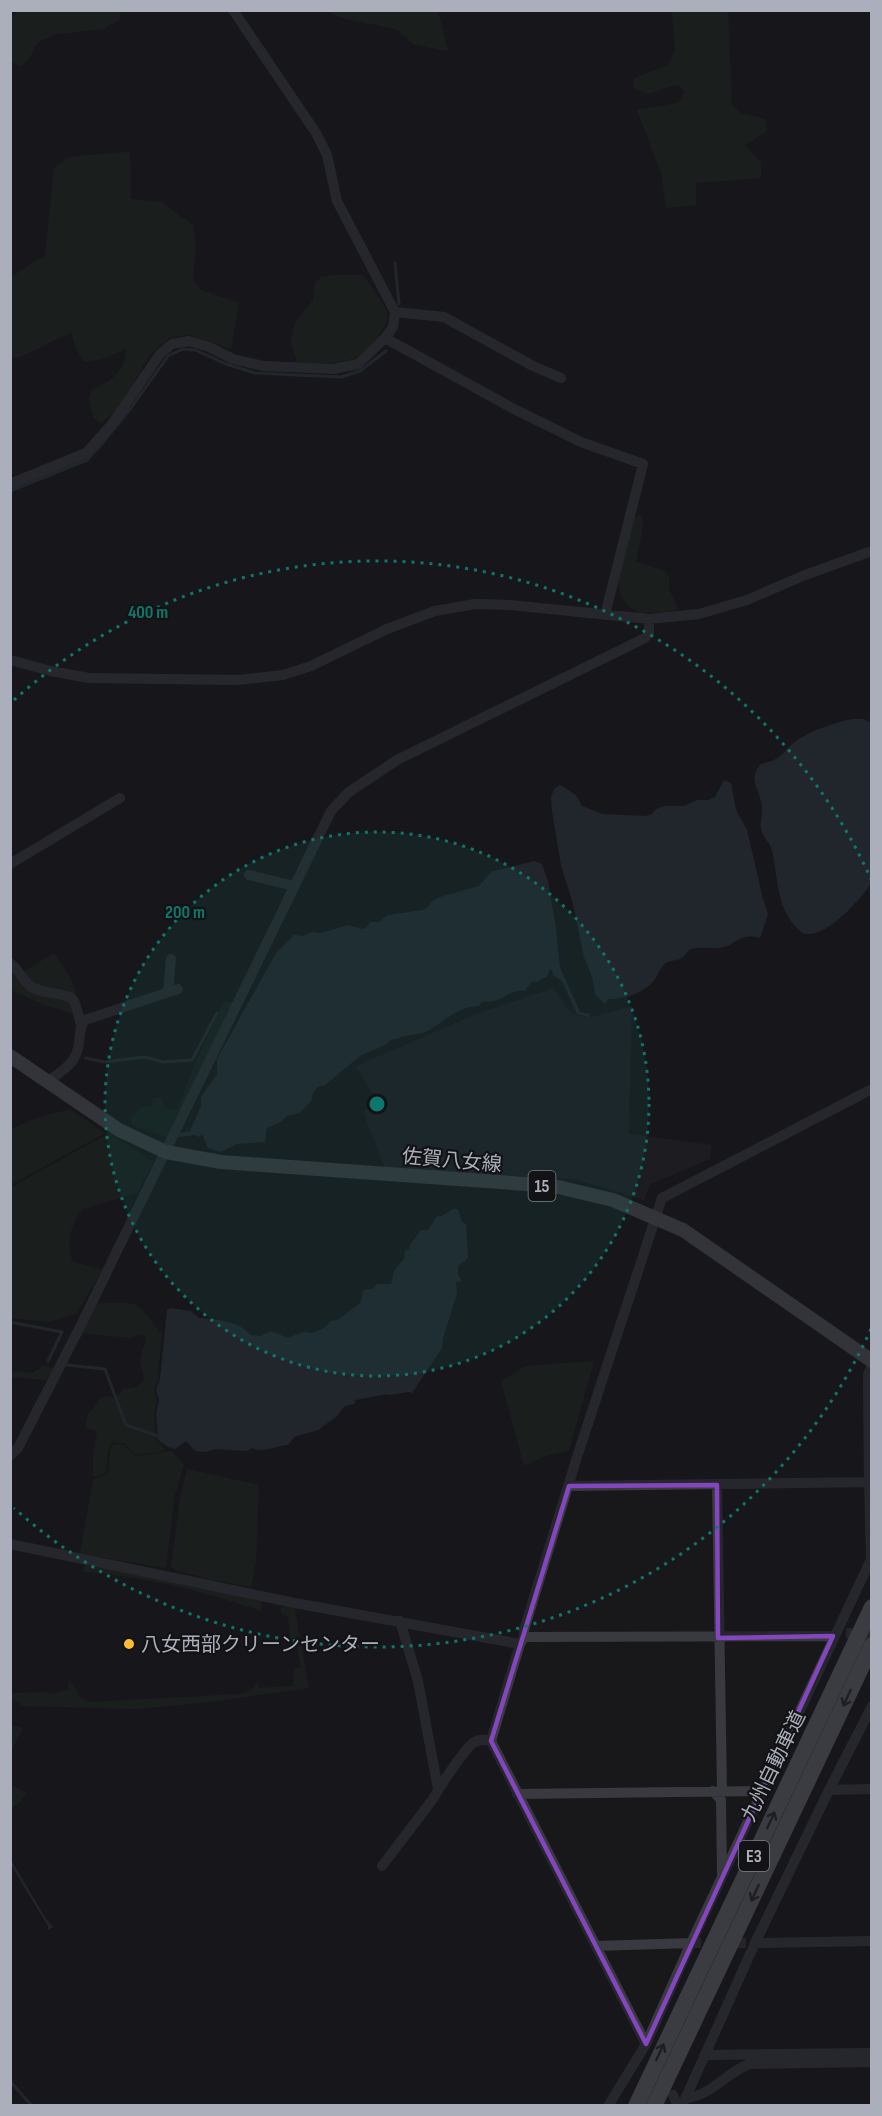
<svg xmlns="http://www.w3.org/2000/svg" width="882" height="2116" viewBox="0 0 882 2116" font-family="'Sofia Sans Condensed','Noto Sans JP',sans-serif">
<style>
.built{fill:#242428}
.green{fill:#1e261f}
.water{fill:#2d3740}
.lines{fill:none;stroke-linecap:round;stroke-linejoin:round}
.stream{stroke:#2d3740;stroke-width:3}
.minor-tunnel{stroke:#35363b;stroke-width:10;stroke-dasharray:10 5;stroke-linecap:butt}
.minor{stroke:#393a40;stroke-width:10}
.major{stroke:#55575f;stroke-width:14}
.highway{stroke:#656871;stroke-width:16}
.oneway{stroke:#28282d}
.marked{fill:none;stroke:#8446be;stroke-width:4.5;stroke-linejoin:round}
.ring{fill:none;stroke:#0f766e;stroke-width:3;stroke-dasharray:3 6}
.poi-dot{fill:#febc2e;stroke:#131316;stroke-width:2}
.labels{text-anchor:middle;stroke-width:4.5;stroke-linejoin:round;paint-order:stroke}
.shield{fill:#131316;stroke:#7d808a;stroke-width:1.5}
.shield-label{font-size:18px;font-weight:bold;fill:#aaafbb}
.street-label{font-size:20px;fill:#aaafbb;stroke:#131316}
.poi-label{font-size:20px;fill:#aaafbb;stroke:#131316;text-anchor:start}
.centre{fill:#0f766e;stroke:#131316;stroke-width:3}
.ring-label{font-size:18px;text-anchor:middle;font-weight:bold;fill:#0f766e;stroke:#131316;stroke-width:4.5;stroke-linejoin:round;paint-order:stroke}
</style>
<rect width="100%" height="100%" fill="#18181b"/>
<path class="built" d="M553 988 571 1013 583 1017H592L632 1006 629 1134 712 1145 710 1159 650 1184 644 1200 574 1179 385 1168 363 1112 377 1101 356 1066 479 1013Z"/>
<path class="green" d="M20 11V10L121 11 119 20 103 29 57 34 38 42 29 59 20 66 10 61 11 17Z
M324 11H438L448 51 413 44 396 29 346 19Z
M672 11H728L732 105 742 113 765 119 767 131 745 145 761 162V178L696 183V205L666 208 661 173 637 110 679 103 685 90 677 85 647 94 633 87 634 78 668 65 675 50Z
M122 152 130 153 131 199 162 202 193 225 196 245 193 280 201 290 239 303 231 349 190 335 169 338 149 356 119 408 101 423 93 417 89 398 92 390C110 382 127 371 126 349L105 358 84 362 77 350 71 333C50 340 32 355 11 359V277L45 255 54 168 69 157Z
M335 275H363C370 286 381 298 386 310 390 318 385 324 381 331 364 367 332 364 297 362L291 342 295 322 313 300 315 283 321 277Z
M642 515 643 527 636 562 663 570 669 576V589L678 609 668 612 641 613 629 607 622 597 617 583 631 524 636 516Z
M54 953C67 972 82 990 74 1014L44 1005 11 990 12 968 25 971Z
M236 998 169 1138 131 1125 132 1116 141 1107H151L153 1098 163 1097V1107L177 1110 195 1063 224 1001 231 1002Z
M70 1109 105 1133 11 1185V1129L34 1119Z
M109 1133 154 1162 137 1193 82 1209C70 1227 67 1239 72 1261L102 1270 77 1313 49 1322 11 1318V1187Z
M108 1303C116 1303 129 1302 136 1305 146 1310 153 1327 162 1334L158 1374 159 1377 154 1391 157 1400 154 1413 156 1440 165 1449 164 1451 136 1455 124 1443 113 1442 109 1446 105 1473 93 1477V1457L97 1431 85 1428 88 1413C96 1408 96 1401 106 1396 115 1398 118 1396 123 1389L136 1387 145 1380 140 1362 146 1338 142 1334 131 1338 80 1333 94 1304Z
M594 1361 569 1451 545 1456 524 1466 501 1381 526 1366Z
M43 1366 54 1368 46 1380 11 1377 10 1371 33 1373Z
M115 1444 124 1445 137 1456 172 1451 184 1465 175 1494 166 1568 80 1554 93 1480 108 1474 111 1447Z
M187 1469 259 1485 256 1562 251 1587 208 1579 175 1570 171 1566 180 1498Z
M85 1565 261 1600V1611C203 1591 144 1576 83 1572Z
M285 1605H294L309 1688 209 1702 137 1709 24 1706 11 1699V1683L12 1693 48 1692 49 1694 68 1690 69 1679 80 1697 89 1702 240 1694 253 1689 258 1681 259 1688 293 1686 294 1669 301 1668 297 1647H291L288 1617 281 1613V1609Z
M11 1725 23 1728 11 1751 10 1725Z
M11 1785 27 1793 21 1801 11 1809Z"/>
<path class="water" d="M852 719H863L871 723V884C859 900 830 935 807 934 803 934 799 931 796 927 777 907 778 880 773 854 772 844 763 838 761 829 760 822 763 814 762 806 760 790 747 779 761 764 785 759 781 751 799 739 815 729 835 723 852 719Z
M724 780 731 783 736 810 747 830 763 899 768 914 760 938C738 932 735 947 719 948 709 948 700 947 690 949 687 952 684 957 680 959 675 961 670 960 666 963 660 967 659 974 655 979 645 993 624 999 608 999L605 1004 595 994 593 980 584 957 573 904 561 865 552 811 551 797 555 788 560 785 576 795 582 806 602 814 645 816 652 814 656 809 665 806H684L697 800H708L715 797Z
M534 861 542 864 548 881 556 929 560 968 580 1012 590 1014 589 1017 577 1014 562 981 553 975 552 970 550 969 547 976 537 982H531L525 991C510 990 509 996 497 1000 493 1002 487 1001 482 1002L479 1006C458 1006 445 1021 429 1030 421 1035 413 1034 405 1036 399 1037 398 1040 392 1039L387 1044 360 1056 325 1085 317 1087 312 1095 311 1101 299 1113 287 1116 281 1122 267 1128 265 1142 237 1144 221 1152 208 1148 202 1134 199 1137 195 1135 178 1137 177 1134 190 1131 201 1106V1097L217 1074V1059L276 953 294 935 303 936 312 932 321 933 348 925 363 929 367 927 370 922H379L388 915 423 910 428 907 432 901 440 897 479 886 491 872Z
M453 1209H458L462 1222 466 1224 468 1258 458 1266V1274L462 1281 456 1282 457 1293 443 1338 442 1348 412 1393 409 1392 389 1395 387 1394 356 1400 354 1404 345 1406 337 1416 318 1430 294 1437 288 1445C276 1445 264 1454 252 1448L247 1451 215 1449 205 1452 195 1451 186 1441 175 1449 168 1447 158 1440 156 1413 159 1400 156 1390 160 1379 167 1310 170 1308 191 1311 199 1318C218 1320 237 1320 251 1335L260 1336 271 1331 288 1338 303 1332 313 1333 325 1327 331 1321 338 1320 361 1302 363 1290 373 1289 377 1284H391L394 1271 404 1259 405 1251 409 1250 410 1245 421 1230H428L436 1217 442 1216Z
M11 1860 46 1919 53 1927 48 1930V1926L11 1865Z"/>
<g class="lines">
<path class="stream" d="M395 263 399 304
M10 491 87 460 100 446 131 408 168 356 183 349 195 350 226 364 255 373 341 377 360 371 386 351
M86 1058 104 1062 145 1057 163 1062 192 1060 217 1013
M10 1322 62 1332 48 1361
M67 1365 105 1369 126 1425 158 1436
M10 2081 32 2106"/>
<path class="minor-tunnel" d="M846 1633 872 1634
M691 1943H755"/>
<path class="minor" d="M395 312 444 317 533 366 561 378
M385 338 514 409 581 442 643 464 605 615
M10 484 86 453 112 424 160 354 172 344 189 341 209 347 233 359 263 366 333 369 358 364 385 338 393 327 395 312 337 201 327 155 316 133 233 10
M10 660 51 671 89 678 238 680 283 675 311 666 387 629 435 611 475 604 510 605 649 619 699 614 747 600 805 575 872 551
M10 864 120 798
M249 875 294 886
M10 963C18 969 22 979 29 985 40 995 69 992 74 1001 77 1008 79 1018 81 1025
M168 992 171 959
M54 1077C65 1069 75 1062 78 1048 81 1038 78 1028 85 1020L178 989
M10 1456 18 1448 81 1325 331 811 349 792 397 760 645 638 649 632V619
M717 1485 722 1791
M569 1486 872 1482
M10 1544 295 1603 520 1644
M871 1557 869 1482 868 1375 872 1365
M400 1621 418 1681 438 1789
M524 1637 833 1636
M829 1790 872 1789
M713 1791 721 1800 722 1874
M517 1794 762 1791
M382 1866 433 1799C439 1788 463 1751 473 1743 479 1739 484 1739 491 1741
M755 1943 872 1941
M596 1946 691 1943
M646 2044 491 1741 520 1644 524 1637V1630L577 1457 662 1198 872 1089
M705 2055 872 2053
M673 2095 678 2106
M686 2098C711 2096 726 2073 749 2064L872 2062
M608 2106 646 2044 691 1943 872 1557
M682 2106 755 1943 829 1790 872 1706"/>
<path class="major" d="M10 1056 119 1130 166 1152 221 1162 554 1186 613 1200 683 1230 872 1361"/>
<path class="highway" d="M636 2106 872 1607
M654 2106 872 1645"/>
</g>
<defs><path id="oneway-shaft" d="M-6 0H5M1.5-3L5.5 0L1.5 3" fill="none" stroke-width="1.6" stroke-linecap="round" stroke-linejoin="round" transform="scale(1.5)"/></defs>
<g class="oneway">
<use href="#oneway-shaft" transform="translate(847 1698) rotate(115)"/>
<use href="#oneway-shaft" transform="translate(771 1820) rotate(-65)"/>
<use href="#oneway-shaft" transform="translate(755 1893) rotate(115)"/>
<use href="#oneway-shaft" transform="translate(660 2052) rotate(-65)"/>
</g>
<path d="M0 0H882V2116H0ZM717 1485 718 1638 833 1636 646 2044 491 1741 569 1486Z" fill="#18181b" fill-opacity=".55" fill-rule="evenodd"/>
<path class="marked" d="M717 1485 718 1638 833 1636 646 2044 491 1741 569 1486Z"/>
<circle cx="377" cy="1104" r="272" fill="#0f766e" fill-opacity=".12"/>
<g class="ring">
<circle cx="377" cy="1104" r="272"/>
<path d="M871 1329A543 543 0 0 1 14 1508M14 700A543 543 0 0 1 871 879"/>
</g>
<circle class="poi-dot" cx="129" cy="1644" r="6"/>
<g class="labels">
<g class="shield">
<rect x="528.5" y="1171" width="27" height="30" rx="4.5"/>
<rect x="739" y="1841" width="30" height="30" rx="4.5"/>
</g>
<g class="shield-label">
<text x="542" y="1192">15</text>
<text x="754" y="1862">E3</text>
</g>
<g class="street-label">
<text transform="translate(452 1160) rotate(5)" y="7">佐賀八女線</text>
<text transform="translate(773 1766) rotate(-64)" y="7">九州自動車道</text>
</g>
<g class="poi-label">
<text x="141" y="1651">八女西部クリーンセンター</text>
</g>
</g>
<circle cx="377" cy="1104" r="9" class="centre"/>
<g class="ring-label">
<text x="148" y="618">400 m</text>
<text x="185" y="918">200 m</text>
</g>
<rect width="882" height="2116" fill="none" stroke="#aaafbb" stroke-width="24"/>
</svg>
